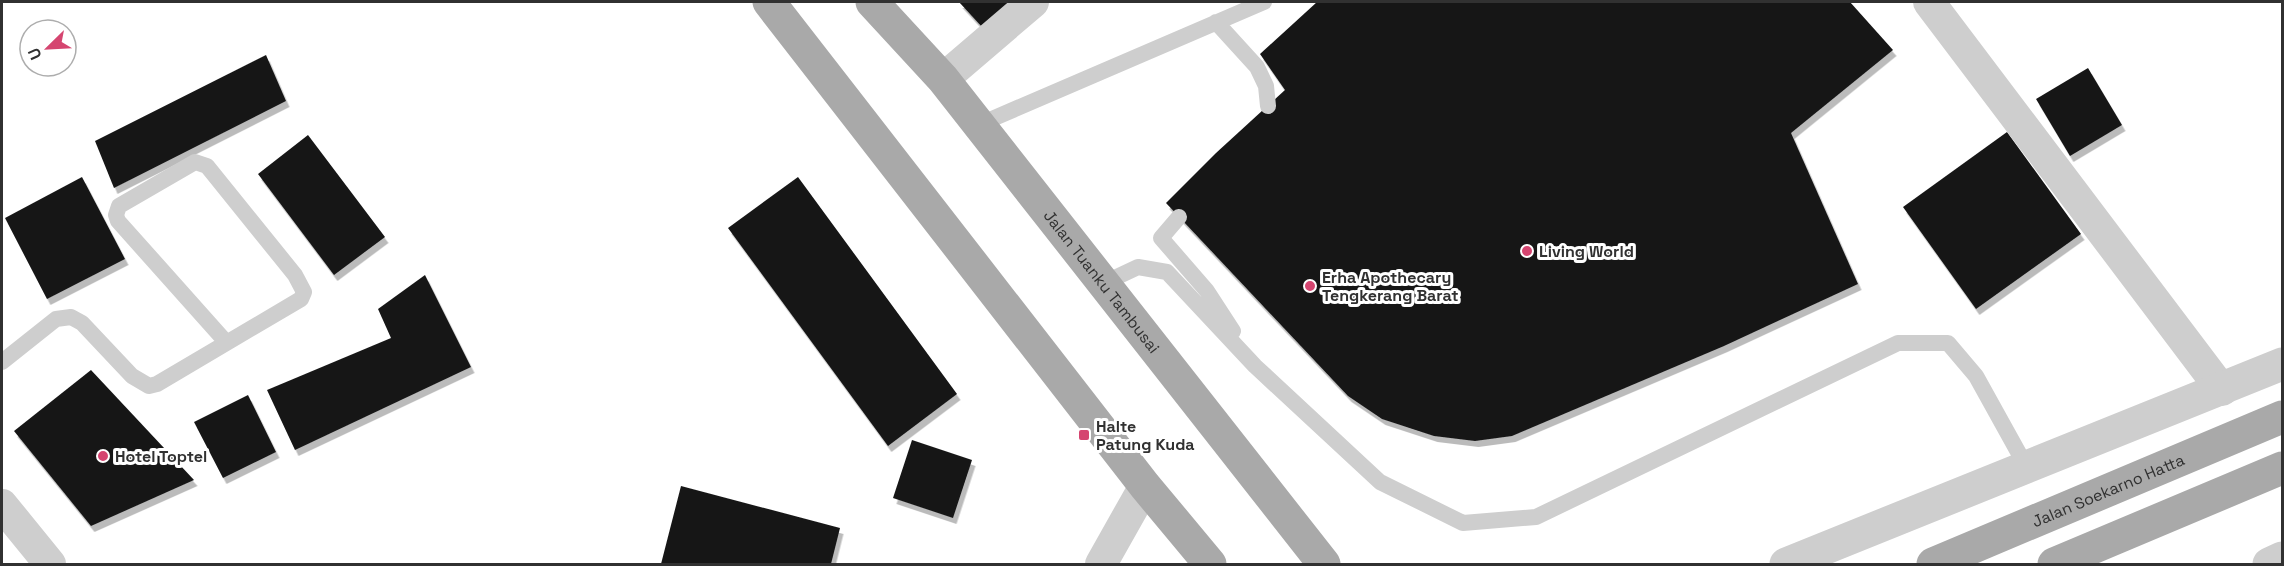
<svg xmlns="http://www.w3.org/2000/svg" width="2284" height="566" viewBox="0 0 2284 566" font-family="'Space Grotesk',sans-serif">
<style>
.building{fill:#181818;filter:url(#shadow)}
.lines{fill:none;stroke-linecap:round;stroke-linejoin:round}
.service{stroke:#cecece;stroke-width:16}
.minor{stroke:#cecece;stroke-width:32}
.tertiary{stroke:#cecece;stroke-width:33}
.primary{stroke:#a9a9a9;stroke-width:33}
.poi-dot{fill:#d54570;stroke:#fff;stroke-width:2}
.labels{text-anchor:middle;stroke-width:6;stroke-linejoin:round;paint-order:stroke}
.poi-label{font-size:16px;font-weight:bold;fill:#313131;stroke:#fff;text-anchor:start}
.street-label{font-size:16px;fill:#313131;stroke:#fff}
</style>
<defs>
<filter id="shadow"><feDropShadow dx="3.5" dy="6" stdDeviation="0" flood-color="#0004"/></filter>
</defs>
<rect width="100%" height="100%" fill="#fff"/>
<path class="building" d="M959 2H1010L982 27Z
M1317 2H1850L1893 50 1791 133 1858 284 1724 346 1512 436 1475 441 1434 436 1382 419 1348 396 1166 203 1216 153 1285 90 1260 54Z
M266 55 286 101 114 188 95 141Z
M2088 68 2122 125 2070 156 2036 99Z
M2007 132 2081 234 1976 309 1903 207Z
M308 135 385 237 334 275 258 174Z
M82 177 125 259 47 299 5 218Z
M798 177 957 394 888 446 728 228Z
M425 275 471 367 295 450 267 390 391 338 378 309Z
M91 370 194 480 91 526 14 431Z
M248 395 276 452 223 478 194 422Z
M912 440 972 460 953 518 893 498Z
M681 486 840 528 831 564H661Z"/>
<g class="lines">
<path class="service" d="M1216 22 1257 67 1266 86 1268 106
M978 125 1264 2
M1179 217 1161 238 1207 291 1233 331
M1104 283 1138 267 1167 272 1255 366 1380 482 1463 523 1536 517 1898 343H1948L1976 376 2027 468
M2 362 56 319 71 317 82 323 132 376 149 386 157 384 301 299 304 292 295 275 207 166 195 162 119 206 116 215 118 221 226 342"/>
<path class="minor" d="M1929 2 2222 390
M943 79 1033 2
M2 505 50 564
M1101 564 1145 486"/>
<path class="tertiary" d="M1786 564 2282 364
M2269 564 2282 558"/>
<g class="primary">
<path d="M769 2 1145 486 1210 564"/>
<path id="s1" d="M872 2 943 79 1324 564"/>
<path id="s2" d="M1933 564 2282 417"/>
<path d="M2054 564 2282 468"/>
</g>
</g>
<g class="poi-dot">
<circle cx="1527" cy="251" r="6"/>
<circle cx="1310" cy="286" r="6"/>
<rect x="1078" y="429" width="12" height="12" rx="3"/>
<circle cx="103" cy="456" r="6"/>
</g>
<g class="labels">
<g class="poi-label">
<text x="1539" y="257">Living World</text>
<text x="1322" y="283">Erha Apothecary<tspan x="1322" dy="18">Tengkerang Barat</tspan></text>
<text x="1096" y="432">Halte<tspan x="1096" dy="18">Patung Kuda</tspan></text>
<text x="115" y="462">Hotel Toptel</text>
</g>
<g class="street-label">
<text dy="6" stroke="none"><textPath href="#s1" startOffset="362">Jalan Tuanku Tambusai</textPath></text>
<text dy="6" stroke="none"><textPath href="#s2" startOffset="190">Jalan Soekarno Hatta</textPath></text>
</g>
</g>
<rect width="2284" height="566" fill="none" stroke="#313131" stroke-width="6"/>
<g transform="translate(48 48) rotate(246)"><circle r="28" fill="#ffffff" stroke="#adadad" stroke-width="1.5"/>
<path d="M0-4.5L10 22L0 15L-10 22Z" fill="#d54570"/>
<text y="-9" font-size="16" font-weight="bold" text-anchor="middle" fill="#313131">U</text>
</g>
</svg>
